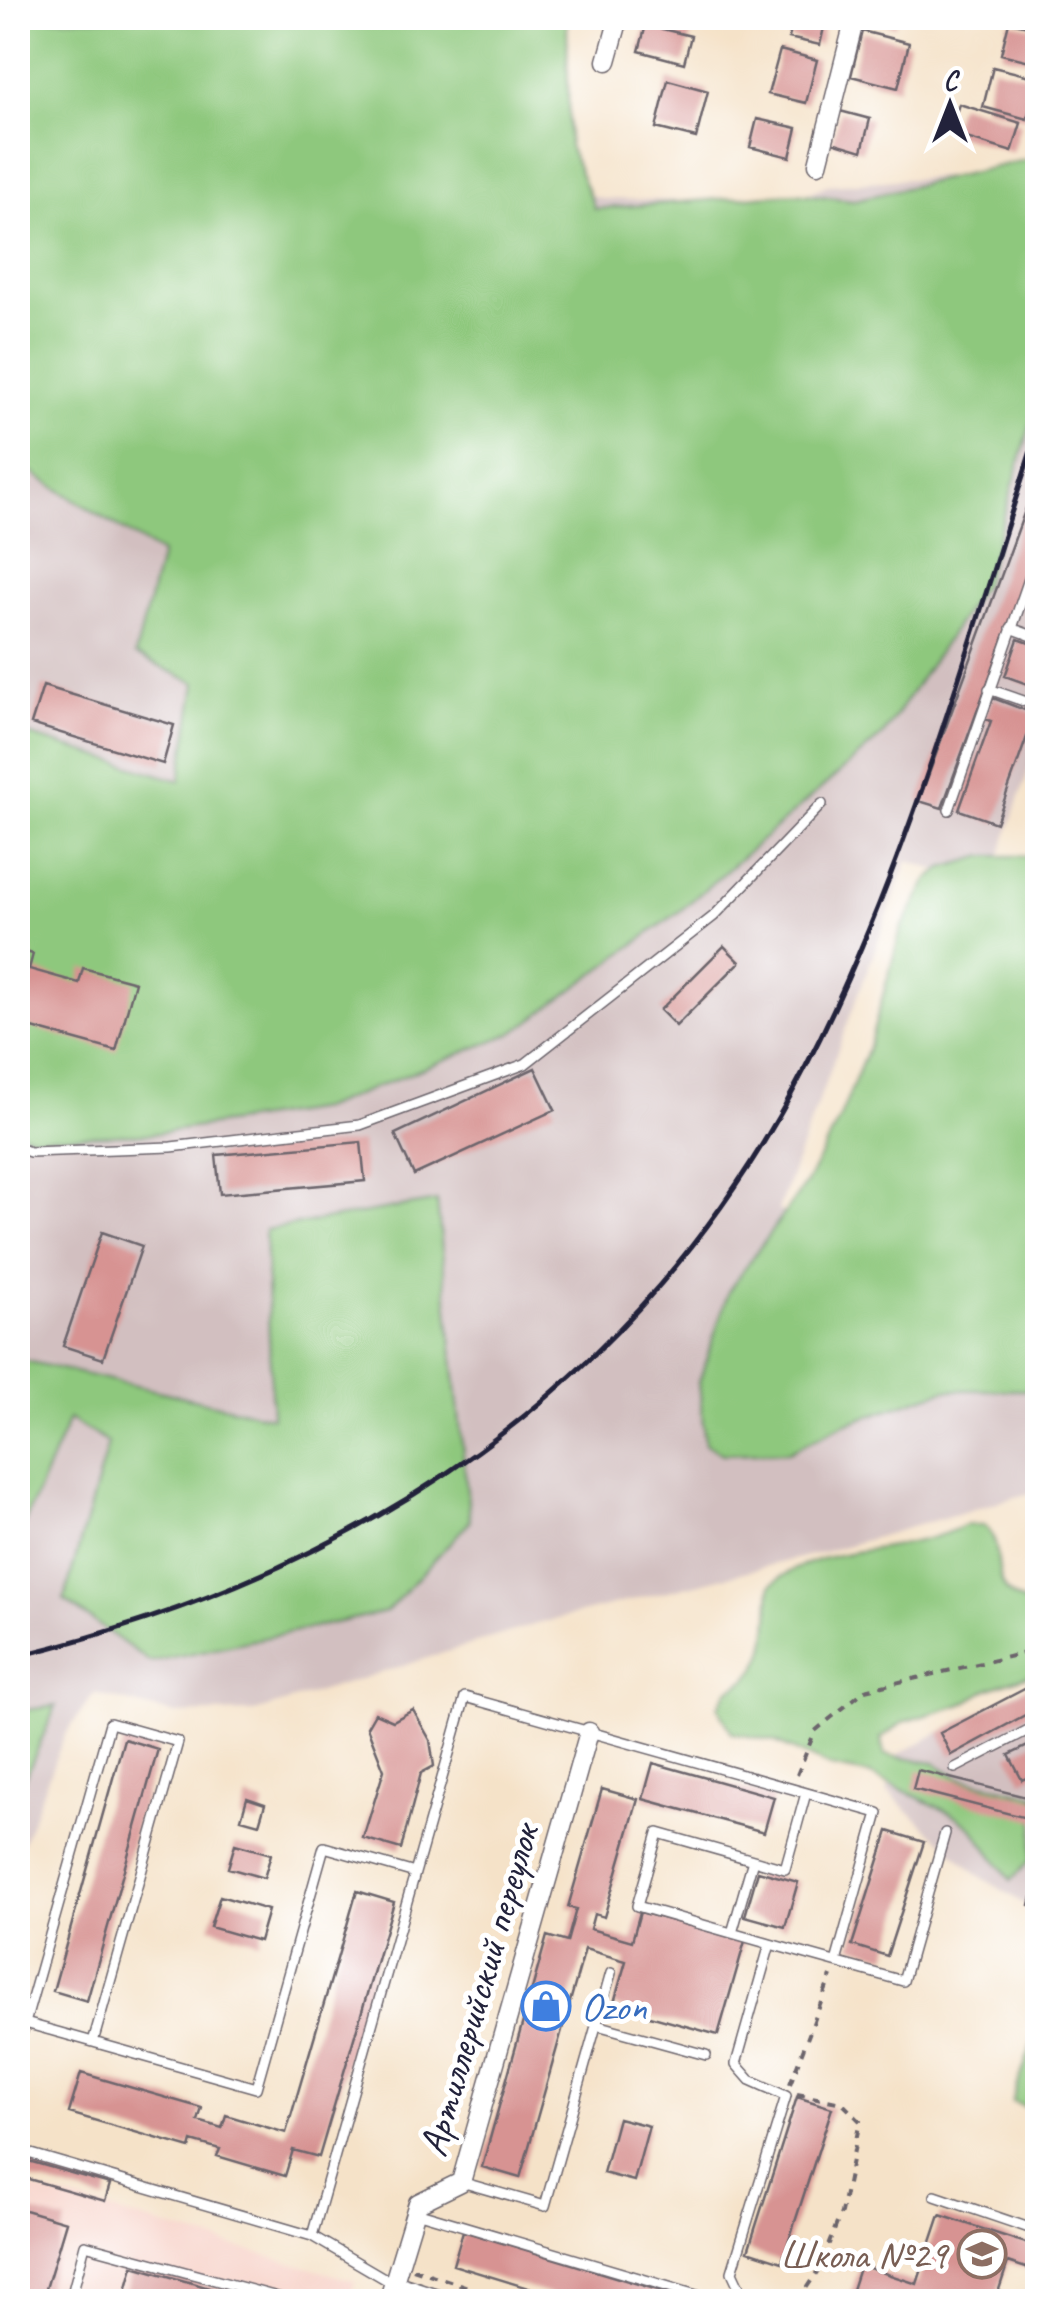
<svg xmlns="http://www.w3.org/2000/svg" width="1055" height="2319" viewBox="0 0 1055 2319" font-family="Caveat,sans-serif">
<style>
.built{fill:#f7d1c7}
.industrial{fill:#d2bfc0}
.green{fill:#8ec87d;stroke:#58755c;stroke-width:2.5}
.building{fill:#d79392}
.lines{fill:none;stroke-linecap:round;stroke-linejoin:round}
.service-casing{stroke:#6c656c;stroke-width:12}
.minor-casing{stroke:#6c656c;stroke-width:21}
.path{stroke:#6c656c;stroke-width:4;stroke-dasharray:8 8;stroke-linecap:butt}
.service{stroke:#fff;stroke-width:9}
.minor{stroke:#fff;stroke-width:18}
.rail{stroke:#22223b;stroke-width:5}
.labels{text-anchor:middle;stroke-width:10;stroke-linejoin:round;paint-order:stroke}
.street-label{font-size:40px;fill:#22223b;stroke:#fff}
.shop-label{font-size:40px;fill:#366cbe;stroke:#fff;text-anchor:start}
.education-label{font-size:40px;fill:#785e54;stroke:#fff;text-anchor:end}
</style>
<rect width="100%" height="100%" fill="#fff"/>
<filter id="ink" filterUnits="userSpaceOnUse"><feTurbulence type="fractalNoise" baseFrequency=".01" numOctaves="2"/><feDisplacementMap in="SourceGraphic" scale="20" xChannelSelector="R" yChannelSelector="G"/><feConvolveMatrix kernelMatrix="1 2 1 2 8 2 1 2 1" color-interpolation-filters="sRGB"/></filter>
<filter id="wash" filterUnits="userSpaceOnUse"><feTurbulence type="fractalNoise" baseFrequency=".0048" numOctaves="4" result="noise"/><feDisplacementMap in="SourceGraphic" scale="40" xChannelSelector="R" yChannelSelector="G"/><feGaussianBlur stdDeviation="2.25" result="paint"/><feColorMatrix in="noise" values="0 0 0 0 0 0 0 0 0 0 0 0 0 0 0 0 0 1.4 0 .05"/><feComposite in="paint" operator="in"/></filter>
<g filter="url(#wash)">
<rect width="100%" height="100%" fill="#f5e2c8"/>
<path class="built" d="M18 2184 355 2281 349 2301H18Z"/>
<path class="industrial" d="M1037 170V761L1032 760 990 888 908 861 778 1210 1037 1306V1491L828 1551 533 1625 255 1712 175 1714 94 1694 64 1737 18 1855V194L546 182 604 199 786 203 827 185Z
M1037 1681V1912L978 1875 887 1791 897 1755Z"/>
<path class="green" d="M18 18H567L569 146 595 209 795 193 854 200 1037 157V403L984 584 883 735 681 910 515 1032 321 1109 152 1134 33 1137 18 1132V732L180 781 196 683 135 655 161 554 18 464Z
M984 856H1037V1390H945L845 1424 788 1452 723 1454 705 1444 699 1382 729 1290 806 1183 839 1120 870 1043 901 929 928 880 943 868Z
M437 1201 470 1521 386 1612 150 1662 64 1600 108 1443 69 1419 18 1537V1359L272 1417 265 1230Z
M965 1525H984C1012 1551 979 1595 1037 1606V1672L990 1688 963 1704 904 1722 881 1738 885 1755 934 1763 960 1778 1037 1796 1031 1860 1011 1880 972 1828 955 1815 871 1775 831 1767 774 1741 732 1733 718 1707 728 1690C774 1671 767 1629 771 1585 823 1540 899 1558 965 1525Z
M56 1706 18 1795V1711Z
M1037 2030V2111L1012 2102Z"/>
<g id="blocks">
<path class="building" d="M794 18 825 23 820 45 789 38Z
M866 18H898L895 26Z
M1009 22 1038 28V63L1001 54Z
M646 25 691 36 684 63 639 51Z
M862 31 909 43 898 88 851 76Z
M780 50 817 60 806 103 768 94Z
M993 67 1038 78 1027 119 983 107Z
M668 80 708 91 696 138 656 128Z
M959 104 1021 123 1012 152 950 133Z
M840 111 870 119 862 151 832 142Z
M757 119 797 128 790 157 750 147Z
M1038 475V543L942 808 919 801Z
M1018 639 1038 646V688L1005 676Z
M43 686 174 725 163 764 31 724Z
M993 698 1038 715V738L1028 734 996 823 959 810 991 721 985 719Z
M724 946 740 962 676 1026 660 1010Z
M18 950 33 954 29 969 79 983 83 968 135 982 116 1051 18 1024Z
M535 1068 555 1110 414 1175 395 1134Z
M361 1142 365 1181 220 1194 216 1155Z
M102 1232 142 1246 103 1359 63 1346Z
M1038 1682V1708L951 1755 940 1733Z
M413 1710 430 1740 434 1766 421 1773 401 1849 363 1838 384 1770 367 1727 375 1713 393 1721Z
M124 1739 158 1749 87 2001 53 1991Z
M1038 1741V1773L1022 1780 1009 1755Z
M653 1763 774 1797 764 1832 643 1799Z
M918 1770 1038 1800V1821L913 1789Z
M602 1789 638 1799 604 1917 594 1914 590 1929 632 1941 640 1912 745 1941 718 2035 613 2006 626 1961 585 1949 520 2178 482 2167 547 1936 567 1942 576 1909 568 1907Z
M247 1798 265 1804 259 1824 241 1819Z
M888 1831 924 1842 887 1956 852 1945Z
M235 1844 271 1854 264 1878 228 1868Z
M758 1871 798 1882 785 1927 745 1916Z
M1036 1880H1038V1908L1030 1905Z
M357 1891 394 1902 319 2157 293 2150 285 2176 217 2156 220 2149 192 2141 190 2148 69 2113 81 2073 202 2108 198 2121 222 2128 226 2115 286 2133Z
M220 1896 268 1910 259 1941 210 1927Z
M797 2097 832 2108 782 2262 748 2251Z
M618 2118 649 2126 634 2181 603 2173Z
M18 2158 110 2184 105 2201 18 2176Z
M18 2208 66 2222 42 2302H18Z
M940 2215 1038 2247V2272L1008 2262 995 2302H848L860 2265 917 2284Z
M463 2231 694 2301V2302H574L453 2265Z
M133 2266 227 2293 224 2302H123Z"/>
</g>
</g>
<g filter="url(#ink)">
<use href="#blocks" fill-opacity="0" stroke="#6c656c" stroke-width="2.5"/>
<g class="lines">
<g class="service-casing">
<path id="service" d="M1011 628 1038 638
M989 689 1038 706
M949 810 1038 553
M18 1148 30 1152 171 1147 360 1125 525 1064 714 916 822 804
M955 1768 1038 1725
M732 1933 753 1860
M770 1944 637 1906 658 1833 785 1869 806 1793
M25 2023 93 2042
M597 2025 706 2055
M18 2048 110 1723 178 1742 93 2042 256 2088 324 1847 415 1873
M18 2150 312 2236 394 2284
M461 2182 545 2206 611 1973
M935 2196 1038 2231
M416 2212 720 2302
M312 2236 465 1697 878 1813 836 1962
M70 2302 85 2245 296 2302
M746 2302 732 2272 786 2096 750 2080 736 2064 770 1944 903 1981 945 1833"/>
</g>
<g class="minor-casing">
<path id="minor" d="M607 61 619 18
M818 164 855 18
M394 2284 449 2302
M388 2302 418 2203 461 2182 589 1732"/>
</g>
<path class="path" d="M1029 807 1038 823
M797 1775 815 1731 865 1690 1038 1650
M790 2084 831 1976
M797 2094 842 2103 860 2121 841 2213 819 2269 797 2302
M413 2269 514 2302"/>
<use href="#service" class="service"/>
<use href="#minor" class="minor"/>
<path class="rail" d="M18 1656C359 1574 641 1388 804 1070 908 869 968 644 1038 429"/>
</g>
</g>
<defs>
<g id="shop-ring" transform="scale(2.5)"><circle r="9.5" fill="#fff" stroke="#3f7fe0" stroke-width="1.5"/><path d="M-5-2.5h2.3a2.7 3.5 0 0 1 5.4 0H5L5.5 6h-11ZM-1.5-2.5h3a1.5 2.3 0 0 0-3 0Z" fill="#3f7fe0"/></g>
<g id="school-ring" transform="scale(2.5)"><circle r="9.5" fill="#fff" stroke="#8d6e63" stroke-width="1.5"/><path d="M0-5L7-2L0 1L-7-2ZM-4 1L0 2.5L4 1V4Q0 6-4 4Z" fill="#8d6e63"/></g>
</defs>
<g fill-rule="evenodd">
<use href="#shop-ring" x="546" y="2006"/>
<use href="#school-ring" x="982" y="2254"/>
</g>
<g class="labels">
<g class="street-label">
<text transform="translate(478 1990) rotate(-74)" y="14">Артиллерийский переулок</text>
</g>
<g class="shop-label">
<text x="581" y="2020">Ozon</text>
</g>
<g class="education-label">
<text x="947" y="2268">Школа №29</text>
</g>
</g>
<rect width="1055" height="2319" fill="none" stroke="#fff" stroke-width="60"/>
<g transform="translate(950 105)" stroke="#ffffff" stroke-width="8" paint-order="stroke">
<path d="M0-8L18 38L0 25L-18 38Z" fill="#22223b"/>
<text y="-15" font-size="28" font-weight="bold" text-anchor="middle" fill="#22223b">С</text>
</g>
</svg>
